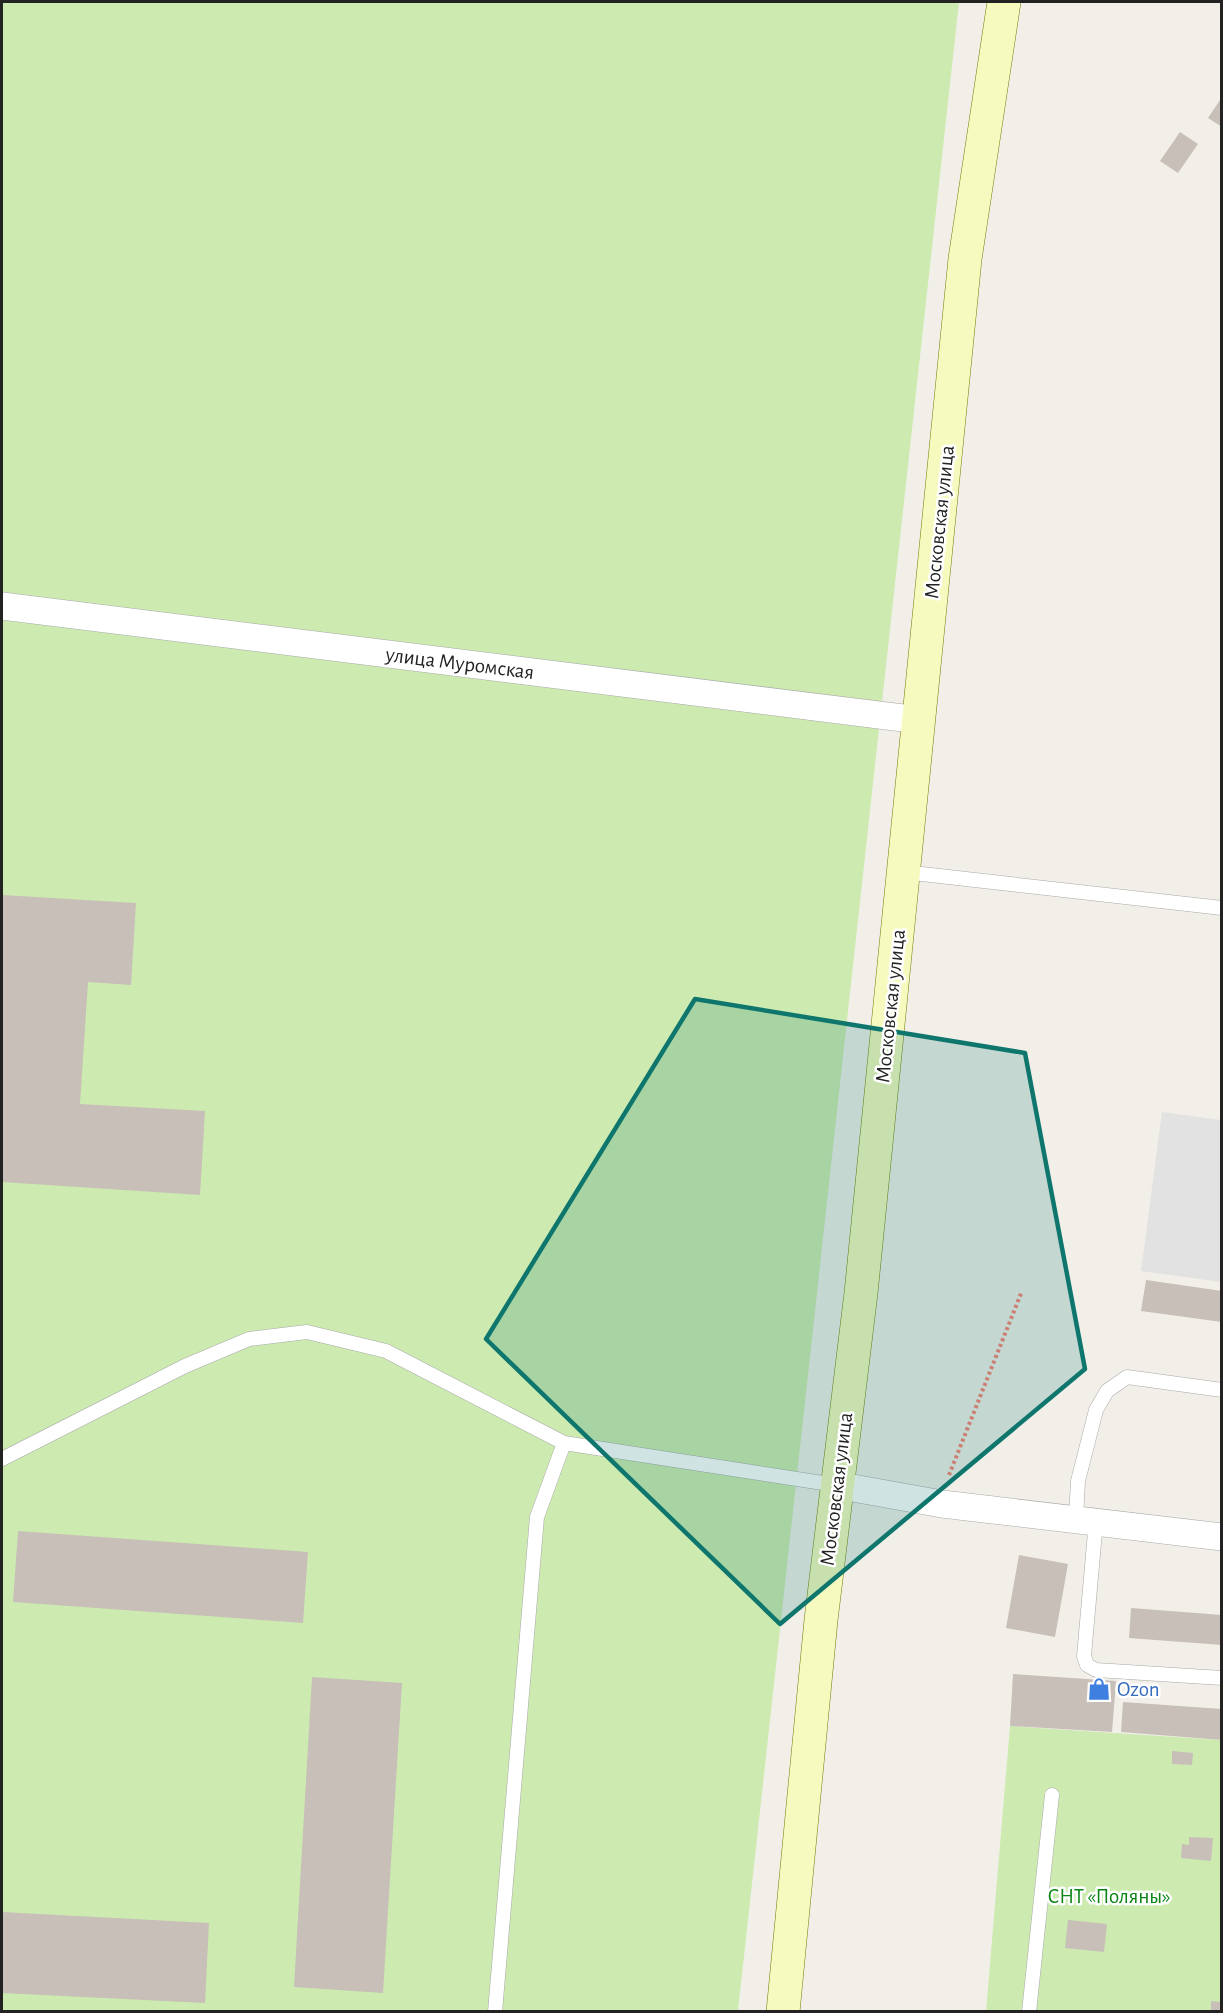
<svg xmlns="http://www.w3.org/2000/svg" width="1223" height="2013" viewBox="0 0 1223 2013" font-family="'Alegreya Sans',sans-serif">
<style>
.grass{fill:#cdebb0}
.parking{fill:#e2e2e2}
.building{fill:#c7bfb8}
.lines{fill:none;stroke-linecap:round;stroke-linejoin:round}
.lane-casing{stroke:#a9a9a9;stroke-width:15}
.street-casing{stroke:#a9a9a9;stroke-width:28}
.secondary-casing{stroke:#707d05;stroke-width:34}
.path{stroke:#fa8072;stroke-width:4;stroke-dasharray:3 3;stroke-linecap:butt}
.lane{stroke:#fff;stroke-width:14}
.street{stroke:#fff;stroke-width:27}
.secondary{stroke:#f7fabf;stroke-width:33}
.marked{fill:#0f766e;fill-opacity:0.2;stroke:#0f766e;stroke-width:4.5;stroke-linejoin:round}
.labels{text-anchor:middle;stroke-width:5;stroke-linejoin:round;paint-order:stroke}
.street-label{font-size:21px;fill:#222;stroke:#fff}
.shop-label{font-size:21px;fill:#366cbe;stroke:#fff;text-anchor:start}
.park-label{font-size:21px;fill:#0c8416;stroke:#fff}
</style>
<rect width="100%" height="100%" fill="#f2efe9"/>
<path class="grass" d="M2 2H959L738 2011 2 2012Z
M1010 1726 1221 1740V2011L986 2012Z"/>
<path class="parking" d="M1162 1112 1221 1120V1282L1141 1271Z"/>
<path class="building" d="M1222 97V127L1208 118Z
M1180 132 1198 144 1178 173 1160 161Z
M2 895 136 903 131 985 88 982 80 1104 205 1111 200 1195 2 1182Z
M1146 1280 1222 1291V1322L1141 1311Z
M18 1531 308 1552 303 1623 13 1602Z
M1019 1555 1068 1564 1055 1637 1006 1628Z
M1131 1608 1222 1615V1645L1129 1638Z
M1013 1674 1116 1681 1112 1732 1010 1726Z
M312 1677 402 1683 383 1993 294 1987Z
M1123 1702 1222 1709V1740L1121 1732Z
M1172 1751 1193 1753 1192 1765 1172 1764Z
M1189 1837 1213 1838 1211 1861 1181 1858 1182 1844 1189 1845Z
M2 1912 209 1923 205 2003 2 1993Z
M1068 1920 1107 1924 1104 1952 1065 1948Z
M1211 2001 1222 2002V2012H1211Z"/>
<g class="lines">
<g class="lane-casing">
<path id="lane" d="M904 872 1222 908
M2 1459 185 1366 249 1339 307 1332 386 1351 564 1443 836 1485
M1076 1518 1078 1481 1096 1410 1107 1391 1127 1377 1222 1390
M1096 1521 1084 1656 1087 1665 1096 1670 1222 1678
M495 2012 537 1517 564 1443
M1029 2012 1052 1795"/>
</g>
<g class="street-casing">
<path id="street" d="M2 606 919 720
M836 1485 942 1504 1222 1537"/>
</g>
<g class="secondary-casing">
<path id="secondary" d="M783 2012 821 1620 861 1293 965 259 1004 2"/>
</g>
<path class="path" d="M949 1475 1022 1291"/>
<use href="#lane" class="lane"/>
<use href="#street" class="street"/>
<use href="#secondary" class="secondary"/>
</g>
<path class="marked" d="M695 999 1025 1053 1085 1369 780 1624 486 1339Z"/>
<defs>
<g id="shop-bare" transform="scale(1.8)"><path d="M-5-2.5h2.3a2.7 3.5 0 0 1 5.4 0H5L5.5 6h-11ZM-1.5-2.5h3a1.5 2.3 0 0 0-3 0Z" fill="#3f7fe0" stroke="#fff" stroke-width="2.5" paint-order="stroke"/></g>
</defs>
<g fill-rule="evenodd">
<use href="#shop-bare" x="1099" y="1689"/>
</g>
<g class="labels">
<g class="street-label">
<text transform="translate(939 522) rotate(-84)" y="7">Московская улица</text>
<text transform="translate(460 663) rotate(7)" y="7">улица Муромская</text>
<text transform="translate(890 1006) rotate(-84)" y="7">Московская улица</text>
<text transform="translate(836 1489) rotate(-83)" y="7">Московская улица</text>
</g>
<g class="shop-label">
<text x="1117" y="1696">Ozon</text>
</g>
<g class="park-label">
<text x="1109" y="1903">СНТ «Поляны»</text>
</g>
</g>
<rect width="1223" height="2013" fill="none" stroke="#222222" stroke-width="6"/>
</svg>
